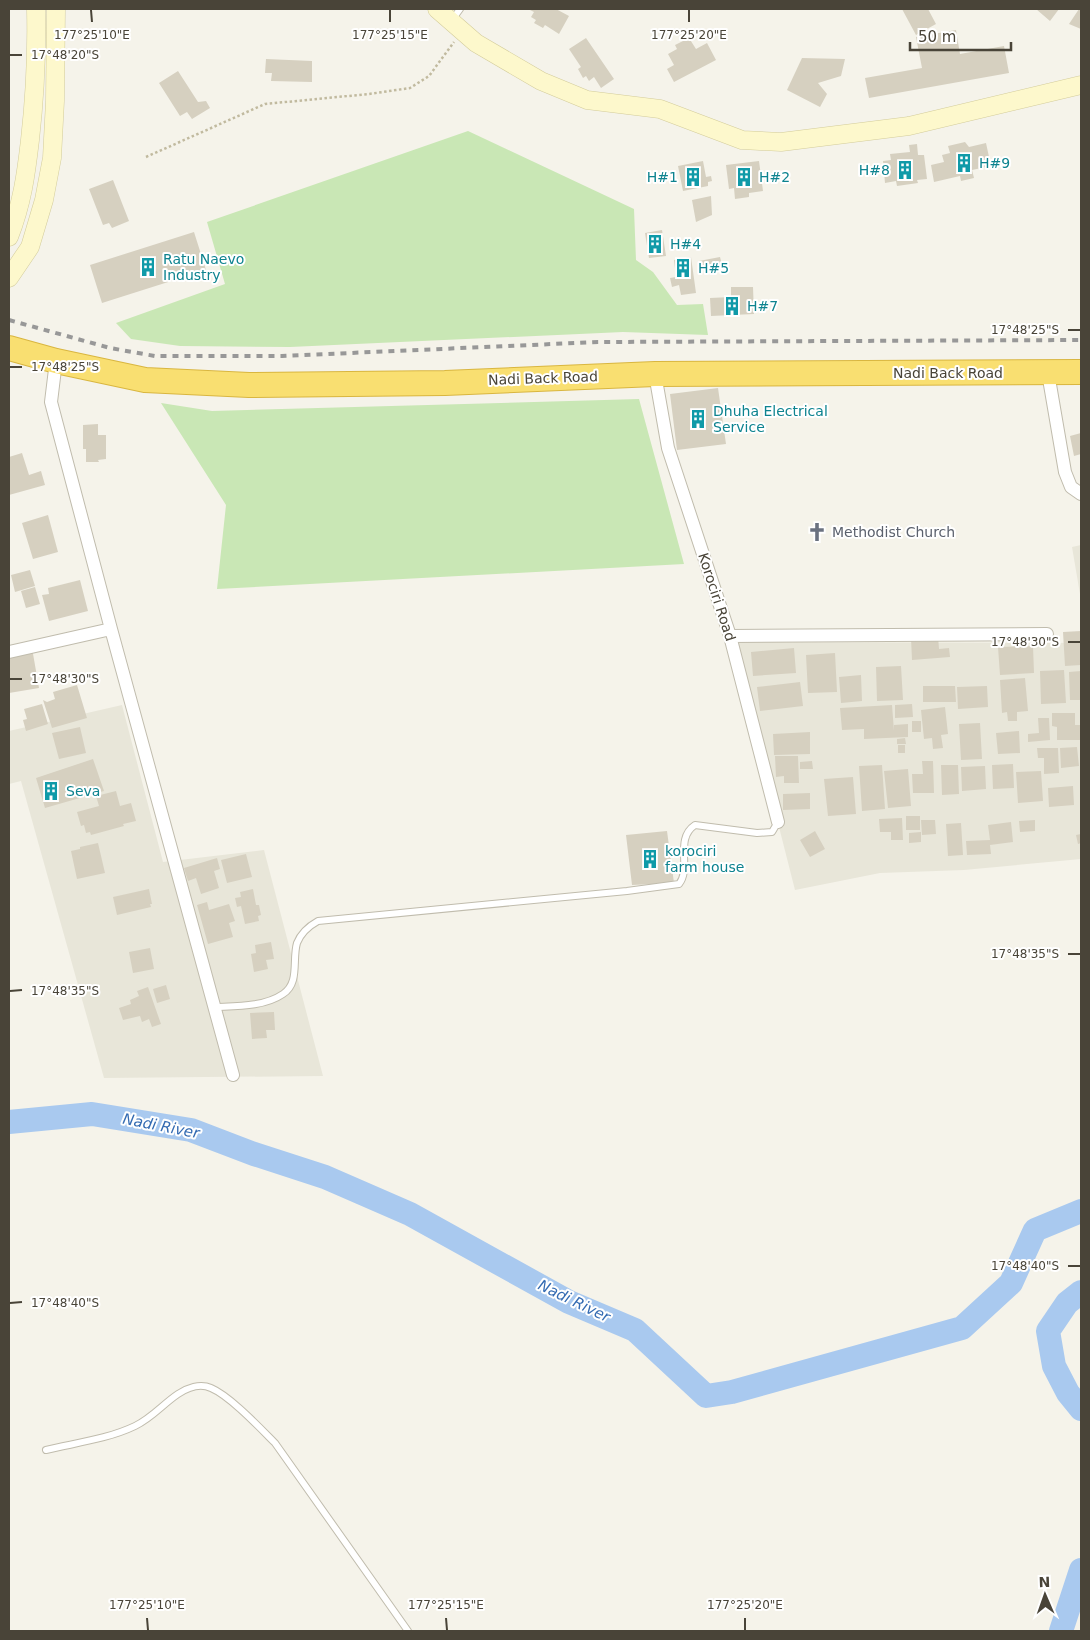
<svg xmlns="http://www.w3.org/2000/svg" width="1090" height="1640" viewBox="0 0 1090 1640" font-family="'DejaVu Sans',sans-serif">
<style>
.residential{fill:#e8e6d9}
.green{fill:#c9e7b5}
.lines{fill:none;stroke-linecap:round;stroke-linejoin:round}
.river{stroke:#a9c9ef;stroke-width:24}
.building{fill:#d6d0c0}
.lane-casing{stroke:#c0bcad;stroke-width:8}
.street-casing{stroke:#c0bcad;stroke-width:14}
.secondary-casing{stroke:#d3cc9b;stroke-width:19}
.highway-casing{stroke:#d9b640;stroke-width:26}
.path{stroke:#c1ba9f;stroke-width:2.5;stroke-dasharray:2.5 2.5;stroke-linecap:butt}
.lane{stroke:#fff;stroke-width:6}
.street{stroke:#fff;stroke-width:12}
.secondary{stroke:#fdf8cc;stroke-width:18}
.highway{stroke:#f9df71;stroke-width:24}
.rail{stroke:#989898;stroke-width:4;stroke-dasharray:6 6;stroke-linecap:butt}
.ticks{fill:none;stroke:#494438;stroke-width:2}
.labels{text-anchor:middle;stroke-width:4;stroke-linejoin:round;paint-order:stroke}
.culture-label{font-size:14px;fill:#0d838f;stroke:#fff;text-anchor:start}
.street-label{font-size:14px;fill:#494438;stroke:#fff}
.worship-label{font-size:14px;fill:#5b616d;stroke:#fff;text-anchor:start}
.water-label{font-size:15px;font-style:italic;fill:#346bb2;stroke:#fff}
.ticks-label{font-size:12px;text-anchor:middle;fill:#494438;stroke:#fff;stroke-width:4;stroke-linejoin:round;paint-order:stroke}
</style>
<rect width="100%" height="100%" fill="#f5f3ea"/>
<path class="residential" d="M1081 545V600L1072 547Z
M732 642 1081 643V859L964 870 880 873 795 890Z
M122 705 163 862 264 850 323 1076 104 1078 21 781 9 784V731Z"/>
<path class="green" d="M468 131 634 209 636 260 653 272 677 305 703 304 708 335 623 332 290 347 180 346 131 339 116 323 225 284 207 222Z
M639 399 684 564 217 589 226 505 161 403 212 411Z"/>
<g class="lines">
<path class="river" d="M9 1122 92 1114 191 1130 254 1154 325 1177 410 1214 569 1302 635 1330 706 1396 732 1392 962 1328 1011 1283 1035 1230 1081 1211
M1081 1292 1067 1303 1048 1331 1054 1366 1068 1393 1081 1409
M1061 1631 1081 1570"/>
</g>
<path class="building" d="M528 9H556L569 16 559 34 545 25 543 28 534 23 536 20 531 17 534 12Z
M902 9H928L936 24 916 35Z
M1036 9H1059L1050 21Z
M1079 9H1081V29L1069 24Z
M956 30 960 54 1004 46 1009 73 869 98 865 78 922 68 916 37Z
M586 38 614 79 601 88 594 77 589 81 586 76 583 78 578 69 581 67 569 49Z
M689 38 696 49 707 43 716 60 674 82 667 69 674 65 668 54 677 49 675 45Z
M802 58 845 59 841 76 818 83 827 94 820 107 787 90Z
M266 59 312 61V82L271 81 272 73H265Z
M178 71 198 102 206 101 210 108 192 119 187 112 180 116 159 83Z
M965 142 969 147 986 143 991 166 972 170 974 178 961 181 960 176 934 182 931 165 944 162 942 155 950 153 948 146Z
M917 144 918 155H924L927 179 917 180 918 183 897 186 896 181 885 183 883 161 891 160 890 154 910 152 909 145Z
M703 161 706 177 711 176 712 181 708 182V186L683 191 678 166Z
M759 161 763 191 749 193V197L735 199 734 188 729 189 726 165Z
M113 180 129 221 112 228 109 223 103 225 89 189Z
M711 196 712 215 696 222 692 200Z
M662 230 666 256 649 258 645 233Z
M194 232 206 270 102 303 90 265Z
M691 257 696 293 681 295 679 285 672 287 670 278 676 277 674 260Z
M720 257 722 265 717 266 718 269 707 272V268L700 269 699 261Z
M731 287H753L754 314 711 316 710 298 731 297Z
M718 388 726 444 677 450 670 394Z
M98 424V435H106V459L98 460 99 462H86V449H83V425Z
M1081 433V454L1074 456 1070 436Z
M22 453 29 475 41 471 45 485 9 495V457Z
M48 515 58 552 33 559 22 523Z
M30 570 35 586 15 592 11 575Z
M80 580 88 611 49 621 42 595 49 594 48 588Z
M35 587 40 604 26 608 21 591Z
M1081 631V665L1065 666 1063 632Z
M938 636 939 649 949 648 950 657 912 660 911 638Z
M1033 646 1034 673 1000 675 998 647Z
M32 648 39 688 9 693V653Z
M794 648 796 673 753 676 751 652Z
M835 653 837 692 808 693 806 655Z
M901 666 903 700 877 701 876 667Z
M1064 670 1066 703 1041 704 1040 671Z
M1081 671V700H1070L1069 672Z
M861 675 862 701 841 703 839 677Z
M1025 678 1028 711 1017 712V721H1008L1007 712 1002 713 1000 680Z
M800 682 803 706 760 711 757 687Z
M77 685 87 718 52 728 43 700 47 702 55 699 53 692Z
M923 686H955L956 702H923Z
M987 686 988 707 958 709 957 687Z
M42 704 48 724 26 731 23 720 27 719 24 709Z
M912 704 913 717 895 718V705Z
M892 705 894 731V725L908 724V737L864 739V729L842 730 840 708Z
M945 707 948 734 941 735 943 748 933 749 932 738 924 739 921 710Z
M1052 713H1075V725H1081V740H1057V727L1052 726Z
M1038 718H1049L1050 740 1028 742V734L1039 733Z
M912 721H921V732H912Z
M980 723 982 759 961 760 959 724Z
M80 727 86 753 59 759 52 733Z
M1019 731 1020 753 998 754 996 733Z
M810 732V754L774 755 773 734Z
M905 738 906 744H897V739Z
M898 745H905V753H898Z
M1077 747 1079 766 1061 768 1060 748Z
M1037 748H1058L1059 773 1044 774V758H1038Z
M775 756H798L799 783H784V776L776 777Z
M93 759 104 791 45 808 36 778Z
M812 761 813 769H800V762Z
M922 761H933L934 793H913L912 774H923Z
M1013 764 1014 788 993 789 992 765Z
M882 765 885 809 862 811 859 766Z
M941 765H958L959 794 942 795Z
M985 766 986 789 962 791 961 767Z
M908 769 911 806 888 808 884 771Z
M1041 771 1043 801 1018 803 1016 772Z
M853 777 856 814 828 816 824 779Z
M1073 786 1074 805 1049 807 1048 788Z
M116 791 120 806 131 803 136 821 123 824 124 826 91 835 90 832 86 833 84 825 81 826 77 812 99 806 96 796Z
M810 793V809L783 810V794Z
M906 816H920V830H906Z
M902 818 903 840H891V832H880L879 819Z
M921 820H935L936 834 922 835Z
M1035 820V831L1020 832 1019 821Z
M1011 822 1013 842 990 845 991 854 967 855 966 841 990 840 988 825Z
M961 823 963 855 948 856 946 824Z
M667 831 674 883 632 885 626 835Z
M815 831 825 849 810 857 800 840Z
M921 832V842L909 843V833Z
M1081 834V843L1078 844 1076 835Z
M98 843 105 873 77 879 71 851 80 849V847Z
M246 854 252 877 227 883 221 860Z
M217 858 220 869 214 871 219 888 201 894 196 878 188 881 184 868Z
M149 889 152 904H150L151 907 117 915 113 897Z
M253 889 256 905H259L261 915 258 916 259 921 245 924 241 906 237 907 235 898 241 897 240 892Z
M207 902 209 910 229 904 235 921 229 923 233 937 208 944 197 905Z
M271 942 274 959 266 960 268 969 254 972 251 954 256 953 255 945Z
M150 948 154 969 133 973 129 952Z
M166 985 170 999 157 1003 153 989Z
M148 987 161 1024 152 1027 149 1019 142 1022 140 1016 123 1020 119 1008 131 1004 130 1000 139 996 137 991Z
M274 1012 275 1030H266L267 1038 252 1039 250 1013Z"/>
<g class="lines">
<g class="lane-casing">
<path id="lane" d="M452 20 460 9
M215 1007C236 1006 264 1007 283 994 300 983 292 960 297 943 301 933 309 926 318 921L627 891 679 884C692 868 674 839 695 825L757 833 772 832 778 822
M46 1450C75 1443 108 1439 135 1426 152 1418 163 1404 178 1394 187 1388 200 1383 211 1388 230 1396 260 1428 275 1443L408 1631"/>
</g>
<g class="street-casing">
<path id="street" d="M56 361 51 402 111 629 233 1075
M1048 373 1065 472 1071 487 1081 494
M655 374 668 448 730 636 778 822
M730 636 1047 634
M9 652 111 629"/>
</g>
<g class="secondary-casing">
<path id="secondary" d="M437 9 476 43 541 81 587 100 660 109 742 140 781 142 909 126 1081 85
M9 237C22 204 26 175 30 140 35 96 37 53 36 9
M9 278 30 247 44 200 52 158 55 101 56 9"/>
</g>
<g class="highway-casing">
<path id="highway" d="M9 348 56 361 145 380 249 385 445 383 655 374 1081 372"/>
</g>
<path class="path" d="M146 157 265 104 369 94 410 88 429 76 454 42"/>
<use href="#lane" class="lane"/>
<use href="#street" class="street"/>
<use href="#secondary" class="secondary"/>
<use href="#highway" class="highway"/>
<path class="rail" d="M9 320 110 348 155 356H282L598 342 1081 340"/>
</g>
<path class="ticks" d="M91 10 92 22M390 10V22M689 10V22M10 55H22M1068 330H1080M10 367H22M1068 642H1080M10 679H22M1068 954H1080M10 991 22 990M1068 1266H1080M10 1303 22 1302M147 1618 148 1630M446 1618 447 1630M745 1618V1630"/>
<defs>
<g id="building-bare" transform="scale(1.5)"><path d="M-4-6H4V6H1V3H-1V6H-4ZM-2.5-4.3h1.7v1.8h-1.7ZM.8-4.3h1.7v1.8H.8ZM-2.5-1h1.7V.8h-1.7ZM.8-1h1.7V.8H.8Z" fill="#0f9aa8" stroke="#fff" stroke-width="2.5" paint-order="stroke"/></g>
<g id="church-bare" transform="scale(1.5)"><path d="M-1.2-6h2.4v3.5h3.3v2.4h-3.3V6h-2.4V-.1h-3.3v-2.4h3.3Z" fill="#6b7280" stroke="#fff" stroke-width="2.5" paint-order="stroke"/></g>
</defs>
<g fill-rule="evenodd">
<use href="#building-bare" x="964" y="163"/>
<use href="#building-bare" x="905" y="170"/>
<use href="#building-bare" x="693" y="177"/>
<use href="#building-bare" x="744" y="177"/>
<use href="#building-bare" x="655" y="244"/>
<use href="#building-bare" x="148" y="267"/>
<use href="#building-bare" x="683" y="268"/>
<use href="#building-bare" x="732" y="306"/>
<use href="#building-bare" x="698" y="419"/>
<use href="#church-bare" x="817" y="532"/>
<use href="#building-bare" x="51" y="791"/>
<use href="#building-bare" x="650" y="859"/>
</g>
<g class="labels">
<g class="culture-label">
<text x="979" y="168">H#9</text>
<text x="890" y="175" text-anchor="end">H#8</text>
<text x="678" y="182" text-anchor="end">H#1</text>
<text x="759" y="182">H#2</text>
<text x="670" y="249">H#4</text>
<text x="163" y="264">Ratu Naevo<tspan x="163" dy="16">Industry</tspan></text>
<text x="698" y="273">H#5</text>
<text x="747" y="311">H#7</text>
<text x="713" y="416">Dhuha Electrical<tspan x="713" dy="16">Service</tspan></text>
<text x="66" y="796">Seva</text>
<text x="665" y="856">korociri<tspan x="665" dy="16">farm house</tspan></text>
</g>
<g class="street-label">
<text x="948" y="378">Nadi Back Road</text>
<text transform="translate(543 378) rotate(-2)" y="5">Nadi Back Road</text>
<text transform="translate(717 597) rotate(72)" y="5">Korociri Road</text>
</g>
<g class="worship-label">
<text x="832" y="537">Methodist Church</text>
</g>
<g class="water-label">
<text transform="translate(161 1126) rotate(11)" y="5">Nadi River</text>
<text transform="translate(574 1301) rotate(26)" y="5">Nadi River</text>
</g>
</g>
<g class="ticks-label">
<text x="92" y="39">177°25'10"E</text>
<text x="390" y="39">177°25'15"E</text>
<text x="689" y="39">177°25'20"E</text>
<text x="65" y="59">17°48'20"S</text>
<text x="1025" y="334">17°48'25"S</text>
<text x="65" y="371">17°48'25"S</text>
<text x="1025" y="646">17°48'30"S</text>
<text x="65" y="683">17°48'30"S</text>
<text x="1025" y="958">17°48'35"S</text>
<text x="65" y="995">17°48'35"S</text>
<text x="1025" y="1270">17°48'40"S</text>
<text x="65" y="1307">17°48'40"S</text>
<text x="147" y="1609">177°25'10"E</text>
<text x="446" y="1609">177°25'15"E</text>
<text x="745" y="1609">177°25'20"E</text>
</g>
<rect width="1090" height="1640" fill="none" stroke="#494438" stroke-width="20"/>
<g transform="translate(1045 1595) rotate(358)" stroke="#ffffff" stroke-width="4" paint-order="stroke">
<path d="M0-4L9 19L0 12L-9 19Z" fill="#494438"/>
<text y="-8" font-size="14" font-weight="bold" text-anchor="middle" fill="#494438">N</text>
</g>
<path d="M910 42v8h101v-8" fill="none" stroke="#494438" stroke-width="2.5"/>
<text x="918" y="42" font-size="15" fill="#494438" stroke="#ffffff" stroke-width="4" paint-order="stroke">50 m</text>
</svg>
